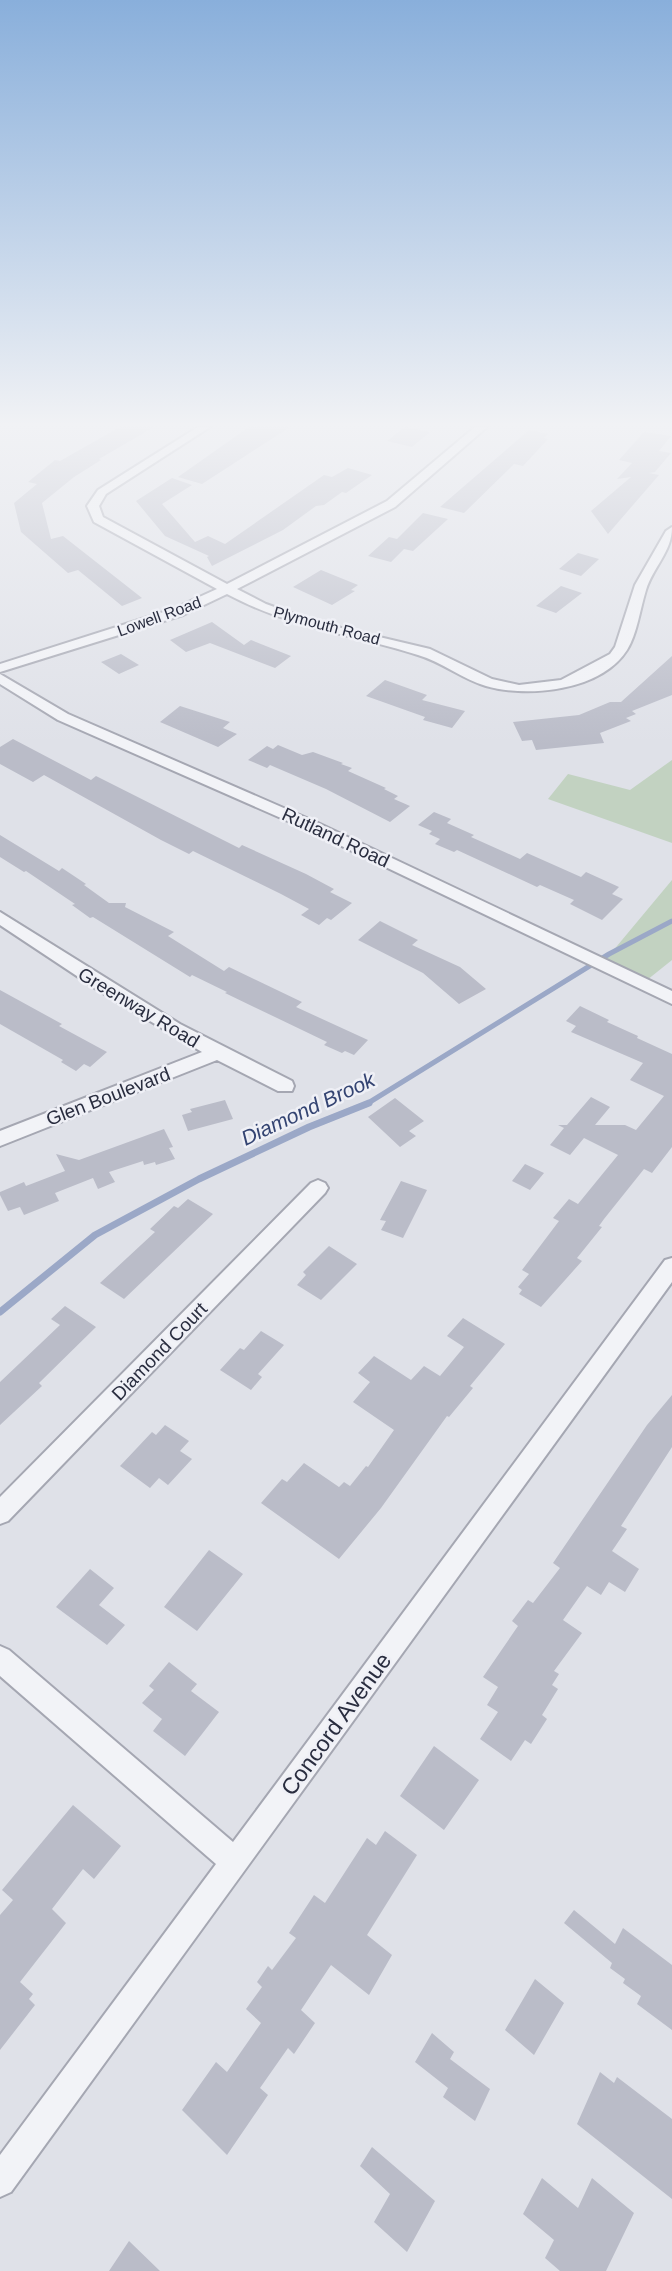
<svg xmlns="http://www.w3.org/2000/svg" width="672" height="2271" viewBox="0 0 672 2271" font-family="Arial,sans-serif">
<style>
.green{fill:#c2d2c1}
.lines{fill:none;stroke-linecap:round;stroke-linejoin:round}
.stream-far1{stroke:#9ba8c7;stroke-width:5}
.stream{stroke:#9ba8c7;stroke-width:7}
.building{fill:#babcc8}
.minor-casing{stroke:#a5a7b2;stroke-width:4}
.minor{fill:#f2f3f7;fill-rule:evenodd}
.labels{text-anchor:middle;stroke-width:5;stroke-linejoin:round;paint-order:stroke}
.far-street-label{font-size:16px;fill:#292d3f;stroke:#eff0f6}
.street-label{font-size:19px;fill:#292d3f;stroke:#eff0f6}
.water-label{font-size:21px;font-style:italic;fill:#344472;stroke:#eff0f6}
.near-street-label{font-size:23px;fill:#292d3f;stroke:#eff0f6}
</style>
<rect width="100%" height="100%" fill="#dfe1e8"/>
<path class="green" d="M672 760V843L548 799 568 774 630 790Z
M672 880V960L642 984 602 964Z"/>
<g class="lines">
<path class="stream-far1" d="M365 1105 609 954 672 921"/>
<path class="stream" d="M0 1312 95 1235 199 1179 309 1127 369 1103"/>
</g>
<path class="building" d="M120 427H154L99 459 101 460 74 477 42 503 51 539 63 536 142 598 122 606 78 570 68 573 21 532 14 503 37 484 28 482 55 460 60 461Z
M249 427H290L202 484 178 477Z
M405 427H408L430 432 412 447 387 441Z
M529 430 548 434 544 438 548 439 523 466 514 464 464 513 440 507Z
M644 432 671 436 659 451 671 453 655 472 649 473 659 475 608 534 591 511 631 477 617 479 632 463 619 460Z
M348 468 372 475 346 493 342 492 324 505 316 506 283 530 212 566 207 557 209 556 165 536 136 501 172 478 192 485 162 504 195 542 208 536 225 544 324 475 332 477Z
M423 513 448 519 413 551 404 549 391 562 368 556 389 537 397 539Z
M578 553 599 559 581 576 559 569Z
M321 570 358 585 351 590 355 591 332 605 293 587Z
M561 586 582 593 556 613 536 606Z
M212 622 244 645 251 640 291 656 275 668 210 643 186 652 170 640Z
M121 654 139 665 119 674 101 662Z
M672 656V695L632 711 636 714 626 718 631 721 600 733 604 743 536 750 532 740 522 741 513 722 579 715 610 702H621Z
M385 680 427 695 422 700 465 711 452 728 423 720 425 717 366 696Z
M180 706 230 722 223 728 237 734 218 747 160 722Z
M13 739 91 780 96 776 239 848 242 845 306 874 334 889 330 892 352 903 331 920 327 918 319 925 301 915 309 909 281 894 193 851 189 854 161 840 44 775 33 782 0 764V747Z
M278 745 302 755 313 752 343 763 341 764 352 768 348 771 386 788 384 789 398 796 394 799 410 806 390 822 326 789 270 765 267 768 248 760 267 746 273 749Z
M434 812 451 819 447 823 474 835 471 837 520 859 527 853 581 877 586 872 619 887 612 894 623 899 602 920 570 904 574 900 540 885 537 887 457 850 454 852 435 844 440 839 429 834 432 831 418 825Z
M0 835 59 871 62 868 86 884 84 885 109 903H126L125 907 174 932 168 936 224 971 229 967 302 1002 296 1007 368 1040 354 1055 345 1051 342 1053 324 1045 327 1042 225 993 227 992 192 975 190 977 93 917 90 918 72 905 75 904 26 871 24 872 0 857Z
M380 921 418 940 412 945 460 967 486 989 459 1004 423 973 358 940Z
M0 990 62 1024 59 1026 107 1052 90 1067 84 1064 76 1071 61 1062 63 1060 0 1024Z
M580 1006 609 1020 607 1022 638 1036 637 1038 672 1054V1147L652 1173 644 1169 604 1219 599 1226 602 1227 577 1258 582 1261 541 1307 519 1294 522 1290 518 1287 529 1274 522 1270 559 1221 553 1218 569 1199 578 1204 618 1155 584 1138 570 1155 550 1145 564 1128 558 1125H567L591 1097 610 1107 595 1125H625L636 1130 664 1096 630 1080 643 1063 571 1032 576 1026 566 1021Z
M395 1098 424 1121 409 1131 416 1136 400 1147 368 1117Z
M225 1100 233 1119 188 1131 182 1115 192 1112 190 1109Z
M164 1129 173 1147 169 1148 175 1159 156 1165 155 1162 144 1165 143 1161 109 1172 115 1182 98 1189 93 1178 55 1193 59 1201 24 1215 20 1207 8 1211 0 1195V1192L24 1182 26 1186 65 1171 56 1154 79 1160Z
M525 1164 544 1173 530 1190 512 1181Z
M401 1181 427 1190 403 1238 381 1230 386 1221 380 1220Z
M188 1199 213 1214 124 1299 100 1283 155 1232 150 1229 174 1206 178 1208Z
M329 1246 357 1264 321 1300 297 1285 306 1275 303 1272Z
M65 1306 96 1327 39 1383 42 1386 0 1425V1382L60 1325 51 1319Z
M463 1318 505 1344 470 1386 473 1388 449 1417 447 1416 381 1508 339 1559 261 1503 282 1479 287 1482 304 1463 339 1487 344 1482 350 1486 366 1466 368 1467 394 1430 353 1402 370 1382 358 1373 374 1356 411 1380 424 1366 440 1376 464 1347 447 1336Z
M261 1331 284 1345 258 1374 262 1377 251 1390 220 1370 240 1348 244 1350Z
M672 1395V1447L621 1526 627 1529 612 1551 639 1569 625 1592 609 1582 601 1595 587 1586 563 1620 582 1633 554 1671 559 1674 552 1685 558 1689 542 1715 547 1719 531 1744 525 1740 511 1761 480 1739 498 1712 487 1705 498 1687 483 1677 518 1626 512 1621 528 1600 533 1603 560 1568 553 1563 647 1425Z
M165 1425 189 1441 180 1451 192 1459 168 1485 159 1478 150 1488 120 1466 152 1432 156 1435Z
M209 1550 243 1574 197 1631 164 1607Z
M90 1569 114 1588 99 1605 125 1625 107 1645 56 1607Z
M169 1662 197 1684 191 1691 219 1712 185 1756 153 1731 162 1719 142 1703 154 1690 149 1686Z
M434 1746 479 1780 444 1830 400 1796Z
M73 1805 121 1846 94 1879 83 1869 52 1909 66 1923 20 1982 33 1994 29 1999 35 2005 0 2050V1915L13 1900 2 1890Z
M385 1831 417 1855 367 1935 392 1955 369 1995 331 1965 301 2010 315 2023 294 2054 288 2048 260 2088 268 2095 227 2155 182 2110 216 2062 227 2072 261 2023 246 2009 262 1987 257 1982 268 1966 272 1970 296 1938 289 1933 314 1895 325 1903 367 1838 376 1845Z
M574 1910 615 1944 623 1928 672 1965V2030L637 2004 641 1996 623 1983 625 1979 610 1968 612 1963 564 1923Z
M535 1979 564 2003 534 2055 505 2030Z
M432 2033 454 2052 450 2059 490 2089 475 2121 443 2097 448 2088 415 2062Z
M600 2072 614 2083 617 2077 672 2119V2199L577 2124Z
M372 2147 435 2201 407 2252 374 2222 390 2194 360 2166Z
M542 2178 578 2208 592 2178 634 2213 606 2271H560L545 2258 554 2240 523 2214Z
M129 2241 160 2271H109Z"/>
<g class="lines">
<g class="minor-casing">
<path id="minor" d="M198 427H210L106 494 99 506 103 517 227 584 387 501 475 427H487L395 507 237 589 266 604 316 622 430 649 492 679 519 685 561 680 610 654 615 647 635 585 666 531 672 527C672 552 653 567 646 590 640 609 637 634 627 650 601 691 528 698 486 686 462 679 442 662 418 655 350 633 293 629 227 594L183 615 0 672V664L173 609 217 589 94 522 87 506 98 490Z
M0 674 68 714 318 823 672 991V1004L306 829 58 720 0 684Z
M0 912 180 1024 292 1081 294 1086 292 1091H278L217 1060 0 1146V1131L202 1052 98 990 0 925Z
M318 1180 325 1183 328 1188 325 1193 8 1521 0 1524V1497L311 1183Z
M672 1258V1282L11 2192 0 2197V2155L216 1864 0 1676V1646L9 1650 233 1842 665 1260Z"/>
</g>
<use href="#minor" class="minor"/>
</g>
<linearGradient id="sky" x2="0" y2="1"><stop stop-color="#89afdb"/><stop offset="0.57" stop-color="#f1f2f5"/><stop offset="1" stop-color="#f1f2f5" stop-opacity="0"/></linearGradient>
<rect width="672" height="745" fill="url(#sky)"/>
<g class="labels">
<g class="far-street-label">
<text transform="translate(159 616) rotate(-20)" y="6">Lowell Road</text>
<text transform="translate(327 625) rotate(15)" y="6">Plymouth Road</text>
</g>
<g class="street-label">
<text transform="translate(336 837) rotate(25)" y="7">Rutland Road</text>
<text transform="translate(139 1007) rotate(31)" y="7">Greenway Road</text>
<text transform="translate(108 1096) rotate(-21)" y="7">Glen Boulevard</text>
<text transform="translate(159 1351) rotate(-46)" y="7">Diamond Court</text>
</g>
<g class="water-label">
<text transform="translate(308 1109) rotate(-25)" y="7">Diamond Brook</text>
</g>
<g class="near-street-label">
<text transform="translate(336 1724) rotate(-54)" y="8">Concord Avenue</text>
</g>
</g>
</svg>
